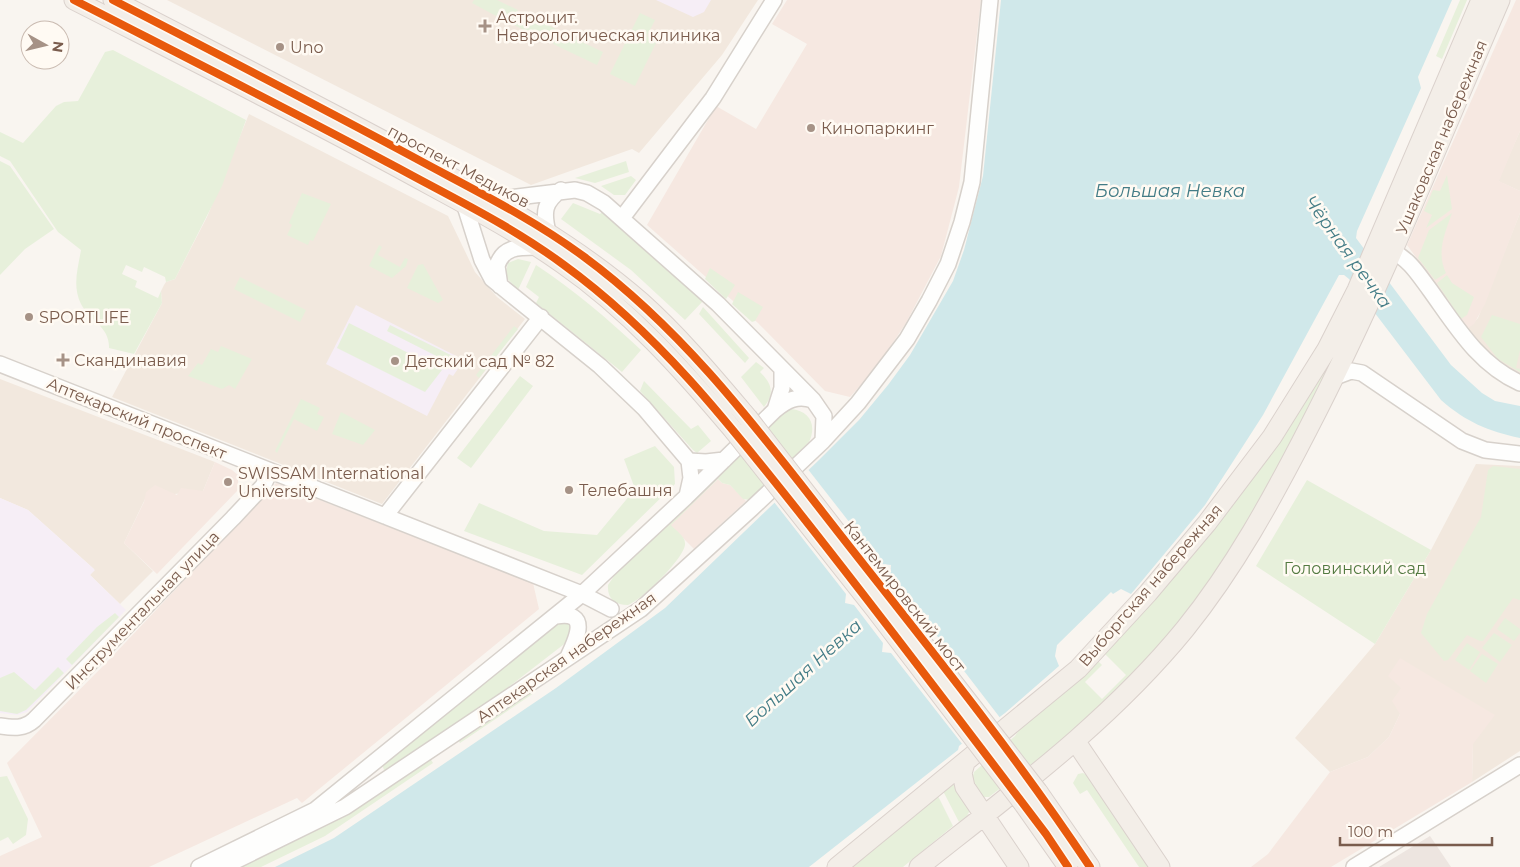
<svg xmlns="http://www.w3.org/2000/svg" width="1520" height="867" viewBox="0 0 1520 867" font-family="Montserrat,sans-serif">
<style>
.residential{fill:#f2e8de}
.commercial{fill:#f6e8e1}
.industrial{fill:#ede5e0}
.education{fill:#f6eef6}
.green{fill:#e7f0db}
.water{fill:#d0e8ea}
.pier{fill:#f9f5f0}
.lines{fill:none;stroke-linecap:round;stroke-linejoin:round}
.minor-casing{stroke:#d7d1cb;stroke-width:18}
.major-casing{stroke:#dad1cc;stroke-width:21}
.minor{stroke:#fefefd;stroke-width:15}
.major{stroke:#f3eee8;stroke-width:19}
.major-bridge-casing{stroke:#dad1cc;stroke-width:21;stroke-linecap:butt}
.major-bridge{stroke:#f3eee8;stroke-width:19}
.cycleway-casing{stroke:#fffaf3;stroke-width:11}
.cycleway{stroke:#e8590c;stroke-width:8}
.poi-dot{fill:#a69286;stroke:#fffaf3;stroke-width:2}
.labels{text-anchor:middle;stroke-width:5;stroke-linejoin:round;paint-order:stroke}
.poi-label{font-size:16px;fill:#7a5c4d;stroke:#fffaf3;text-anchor:start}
.street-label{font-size:16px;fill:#7a5c4d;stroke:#fffaf3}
.park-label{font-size:16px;fill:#537a41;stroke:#fffaf3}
.water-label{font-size:18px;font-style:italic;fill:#437c86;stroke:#fffaf3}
</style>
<rect width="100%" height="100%" fill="#f9f5f0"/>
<path class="residential" d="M167 0H758L722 55 639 153 632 149 531 185Z
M249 114 448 216 475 272 497 297 525 319 382 504 112 397 162 303 161 291 164 285 166 282 175 279 207 217Z
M1520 131V191L1498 181Z
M1520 213V378L1510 373 1481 346 1468 328 1478 318Z
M0 379 215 462 203 491 146 497 124 543 153 571 120 604 90 575 94 569 28 510 0 498Z
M1476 464 1520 466V751L1472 782 1473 744 1401 688 1400 714 1389 737 1368 757 1330 772 1295 738 1375 644 1431 550Z"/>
<path class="commercial" d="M787 0H981L959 187 941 256 906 323 876 368 850 397 825 391 758 323 647 225 716 106 756 129 807 44 772 24Z
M1516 0H1520V131L1499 181 1520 191V213L1485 304 1474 324 1468 328 1407 245Z
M215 462 232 470 238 475V490L157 574 124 543 144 502 146 492 155 485 177 495 181 488 203 491Z
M718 479 722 483 730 485 746 501 694 549 670 525Z
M276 483 533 583 539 609 302 803 297 798 149 867H0V856L42 837 7 763 107 662Z
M1400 658 1495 715 1473 744 1472 782 1331 867H1251L1268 854 1330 772 1368 757 1389 737 1400 714 1392 701 1401 688 1388 676Z"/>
<path class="industrial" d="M1430 836 1451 867H1379Z"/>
<path class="education" d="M656 0H711L704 12 693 17Z
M356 305 464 360 453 376 449 374 427 416 326 364Z
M0 498 28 510 95 570 90 575 126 610 27 712 17 715 0 713Z"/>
<path class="green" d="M474 0H497L518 10 511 24 472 3Z
M1460 0H1467L1442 59 1436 56Z
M521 12 556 29 549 42 514 25Z
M640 13 655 20 647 36 657 41 635 86 610 74Z
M559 31 603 52 597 65 553 44Z
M113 50 246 120 222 186 175 279 166 282 165 277 144 267 142 272 126 265 122 274 137 281 135 287 158 298 161 291 162 303 134 354 109 348C110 327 90 321 81 304 72 286 78 268 81 250L58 232 10 161 0 156V132L23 143 56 106 64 102 78 101 105 52Z
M0 161 10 166 54 229 25 249 0 275Z
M626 161 629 172 595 183 575 178Z
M1447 175 1452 209 1426 228 1432 215 1424 211 1433 190 1440 191Z
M631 176 636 180 625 195H614L601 186Z
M302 193 331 204 313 241 310 240 308 245 287 235 292 225 289 223Z
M573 203 600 214 603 211 703 301 685 320 631 270 561 219Z
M1452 213C1445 233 1436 252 1446 273L1435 280 1418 258 1429 230Z
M379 245 382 247 378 255 400 267 405 258 408 259 406 266 392 278 369 266Z
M518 259 531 262 518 290 505 276 508 263Z
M423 264 443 300 438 303 407 288 418 265Z
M536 265C574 290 608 319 641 350L622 372 536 303 539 297 526 287Z
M710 268 735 285 726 299 705 279Z
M1447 275 1452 283 1474 297 1467 315 1461 319 1437 283Z
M240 277 306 310 300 322 234 289Z
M738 292 763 307 755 321 752 322 732 304Z
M703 307 749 358 745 363 699 314Z
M1492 315 1520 324V350L1516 368 1520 369V372L1498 359 1481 337Z
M349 323 442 370 425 392 337 348Z
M390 325 463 361 460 368 387 331Z
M514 326 518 329 479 378 476 375Z
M221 346 252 359 235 389 229 385 222 389 188 376 198 363 202 365 211 349 218 352Z
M756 362 764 368 760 372C772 384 775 393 764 407L741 377Z
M1322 372 1327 374 1285 457 1222 567 1175 626 1126 682 1072 733 989 797H981L971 783 974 772 1015 736 1021 727 1098 661 1102 665 1085 682 1102 699 1126 675 1105 654 1183 566Z
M520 376 533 386 471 468 457 458Z
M644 381 691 429 698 425 711 441 697 453 693 450 640 391Z
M301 399 320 408 317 414 324 417 317 431 294 419 277 453 275 451Z
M791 409C810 411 817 425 809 442L750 500 743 499 730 485 722 483 718 479 671 525C675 530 685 536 685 543 687 556 641 601 628 605 615 605 607 599 608 585L614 576 779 414Z
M341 412 375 430 363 445 332 434Z
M655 446 674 467 675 484 582 575 464 531 479 503 544 531 597 535 635 489 624 459Z
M1493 466 1520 469V600L1513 598 1483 641H1480L1467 635 1448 660 1444 661 1421 633 1427 614 1481 517 1488 470Z
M1307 480 1431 550 1375 644 1256 566Z
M115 613 119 617 72 665 66 659 97 627Z
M1505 618 1520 629V633L1514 641 1497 629Z
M560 621 572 622V638L484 706 387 771 384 770 382 764Z
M1494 633 1512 645 1500 662 1482 648Z
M1467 643 1480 652 1469 670 1455 660Z
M1482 654 1498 664 1486 683 1470 671Z
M58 667 64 673 26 710 17 714 0 711V678L14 672 35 690Z
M532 690 534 693 460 743 458 740Z
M430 758 433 763 325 836 261 867H236L348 812Z
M1083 773 1088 776 1151 867H1139L1087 790 1080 794 1073 783 1078 774Z
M7 776 28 819 26 835 13 844 8 837 0 841V777Z
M950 785H955L970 810 967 816 959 822 943 791Z
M938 796 953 826 903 867H851Z"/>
<path class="water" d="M1001 0H1452L1418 77 1421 88 1357 231 1356 238 1451 365 1482 393 1495 401 1520 406V438C1488 431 1466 422 1441 400L1349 279 1344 275H1339L1263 415 1205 505 1131 594 1121 589 1113 594 1111 592 1057 645 1055 656 1059 666 1005 713 997 719 994 718 959 746 958 750 809 867H275L334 838 556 688 665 608 820 459 859 420 888 385 910 355 953 281 964 250 983 176Z"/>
<path class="pier" d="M807 468 882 564 891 565 890 575 920 614 929 615 928 624 1001 719 995 721 963 745 891 653 882 652 883 643 854 605 845 603 846 594 774 502Z"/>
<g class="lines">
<g class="minor-casing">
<path id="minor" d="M493 200 575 190 587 193 604 203 718 304 813 400 824 416 823 441
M464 203 482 260 492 279 600 366 644 408 689 461 691 478 687 496
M622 218 713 98 774 0
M548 232C543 212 544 202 561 190
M1392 251C1410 260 1418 274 1430 290 1456 326 1478 364 1520 383
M500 286 497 266C503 246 520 247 538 247
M0 364 582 594 611 609
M1335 377 1351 371 1362 373 1462 441 1485 450 1520 454
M775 410 782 388V371
M689 461 706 462 724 460
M385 516 541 317
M556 616C591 610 576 640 568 657
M0 726C14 728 24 729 34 720L233 518 263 486 270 471
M199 867 315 810 582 594 686 497 775 410C787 400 797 395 813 400
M223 867 345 807 641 609 751 509 823 441 858 403 907 339 929 301 948 264 962 222 972 182 990 0
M1354 867 1520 765"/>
</g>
<g class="major-casing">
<path id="major" d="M74 0C182 55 290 109 397 167 453 198 511 227 563 264 629 310 682 369 734 431
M113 0C213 52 314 103 414 157 495 201 571 241 641 302 680 337 714 378 748 418
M1076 742 1160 867
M965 763 962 773 965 787 1019 867
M1038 792 1090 867
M1023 803 1068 867
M837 867 1078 669 1148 593 1207 523 1272 437 1327 349 1357 290 1481 0
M919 867C1012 793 1109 722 1185 629 1235 567 1272 499 1308 429 1380 290 1438 144 1500 0"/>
</g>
<use href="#minor" class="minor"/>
<use href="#major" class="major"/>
<g class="major-bridge-casing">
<path id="major-bridge" d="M748 418 1038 792
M734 431 875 609 1023 803"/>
</g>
<use href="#major-bridge" class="major-bridge"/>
<g class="cycleway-casing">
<path id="cycleway" d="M74 0C183 56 292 111 400 169 455 199 513 227 564 265 659 334 730 425 802 516 885 621 965 727 1046 834L1068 867
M113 0C214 52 315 104 415 158 472 189 530 217 583 256 692 336 770 446 853 551 934 654 1017 757 1090 867"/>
</g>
<use href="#cycleway" class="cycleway"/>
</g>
<g class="poi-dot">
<path d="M482.5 18.5h5v5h5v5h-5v5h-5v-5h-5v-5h5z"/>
<circle cx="280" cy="47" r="5"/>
<circle cx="811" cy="128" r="5"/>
<circle cx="29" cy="317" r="5"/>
<path d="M60.5 352.5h5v5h5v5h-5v5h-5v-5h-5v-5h5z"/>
<circle cx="395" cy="361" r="5"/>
<circle cx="228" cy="482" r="5"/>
<circle cx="569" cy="490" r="5"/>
</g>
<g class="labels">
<g class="poi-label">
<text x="496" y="23">Астроцит.<tspan x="496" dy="18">Неврологическая клиника</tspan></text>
<text x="290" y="53">Uno</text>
<text x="821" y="134">Кинопаркинг</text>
<text x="39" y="323">SPORTLIFE</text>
<text x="74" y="366">Скандинавия</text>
<text x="405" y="367">Детский сад № 82</text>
<text x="238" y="479">SWISSAM International<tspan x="238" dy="18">University</tspan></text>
<text x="579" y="496">Телебашня</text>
</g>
<g class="street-label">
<text transform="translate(1441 137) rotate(-67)" y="6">Ушаковская набережная</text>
<text transform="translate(459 166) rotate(28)" y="6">проспект Медиков</text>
<text transform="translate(137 418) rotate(22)" y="6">Аптекарский проспект</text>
<text transform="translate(1150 585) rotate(-49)" y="6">Выборгская набережная</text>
<text transform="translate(905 596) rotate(52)" y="6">Кантемировский мост</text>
<text transform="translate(142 610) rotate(-46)" y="6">Инструментальная улица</text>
<text transform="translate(566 657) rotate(-35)" y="6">Аптекарская набережная</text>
</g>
<g class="park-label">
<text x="1355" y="574">Головинский сад</text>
</g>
<g class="water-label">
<text x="1170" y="197">Большая Невка</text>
<text transform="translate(1348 252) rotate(54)" y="6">Чёрная речка</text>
<text transform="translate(803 673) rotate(-42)" y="6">Большая Невка</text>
</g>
</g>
<g transform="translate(45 45) rotate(98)"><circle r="24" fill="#fffaf3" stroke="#cabbb1"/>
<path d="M0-4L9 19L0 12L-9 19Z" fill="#a69286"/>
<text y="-8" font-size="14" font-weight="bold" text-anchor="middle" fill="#7a5c4d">N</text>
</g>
<path d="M1340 837v8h152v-8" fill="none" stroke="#7a5c4d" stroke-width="2.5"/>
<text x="1348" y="837" font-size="15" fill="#7a5c4d" stroke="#fffaf3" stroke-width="4" paint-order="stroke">100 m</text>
</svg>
